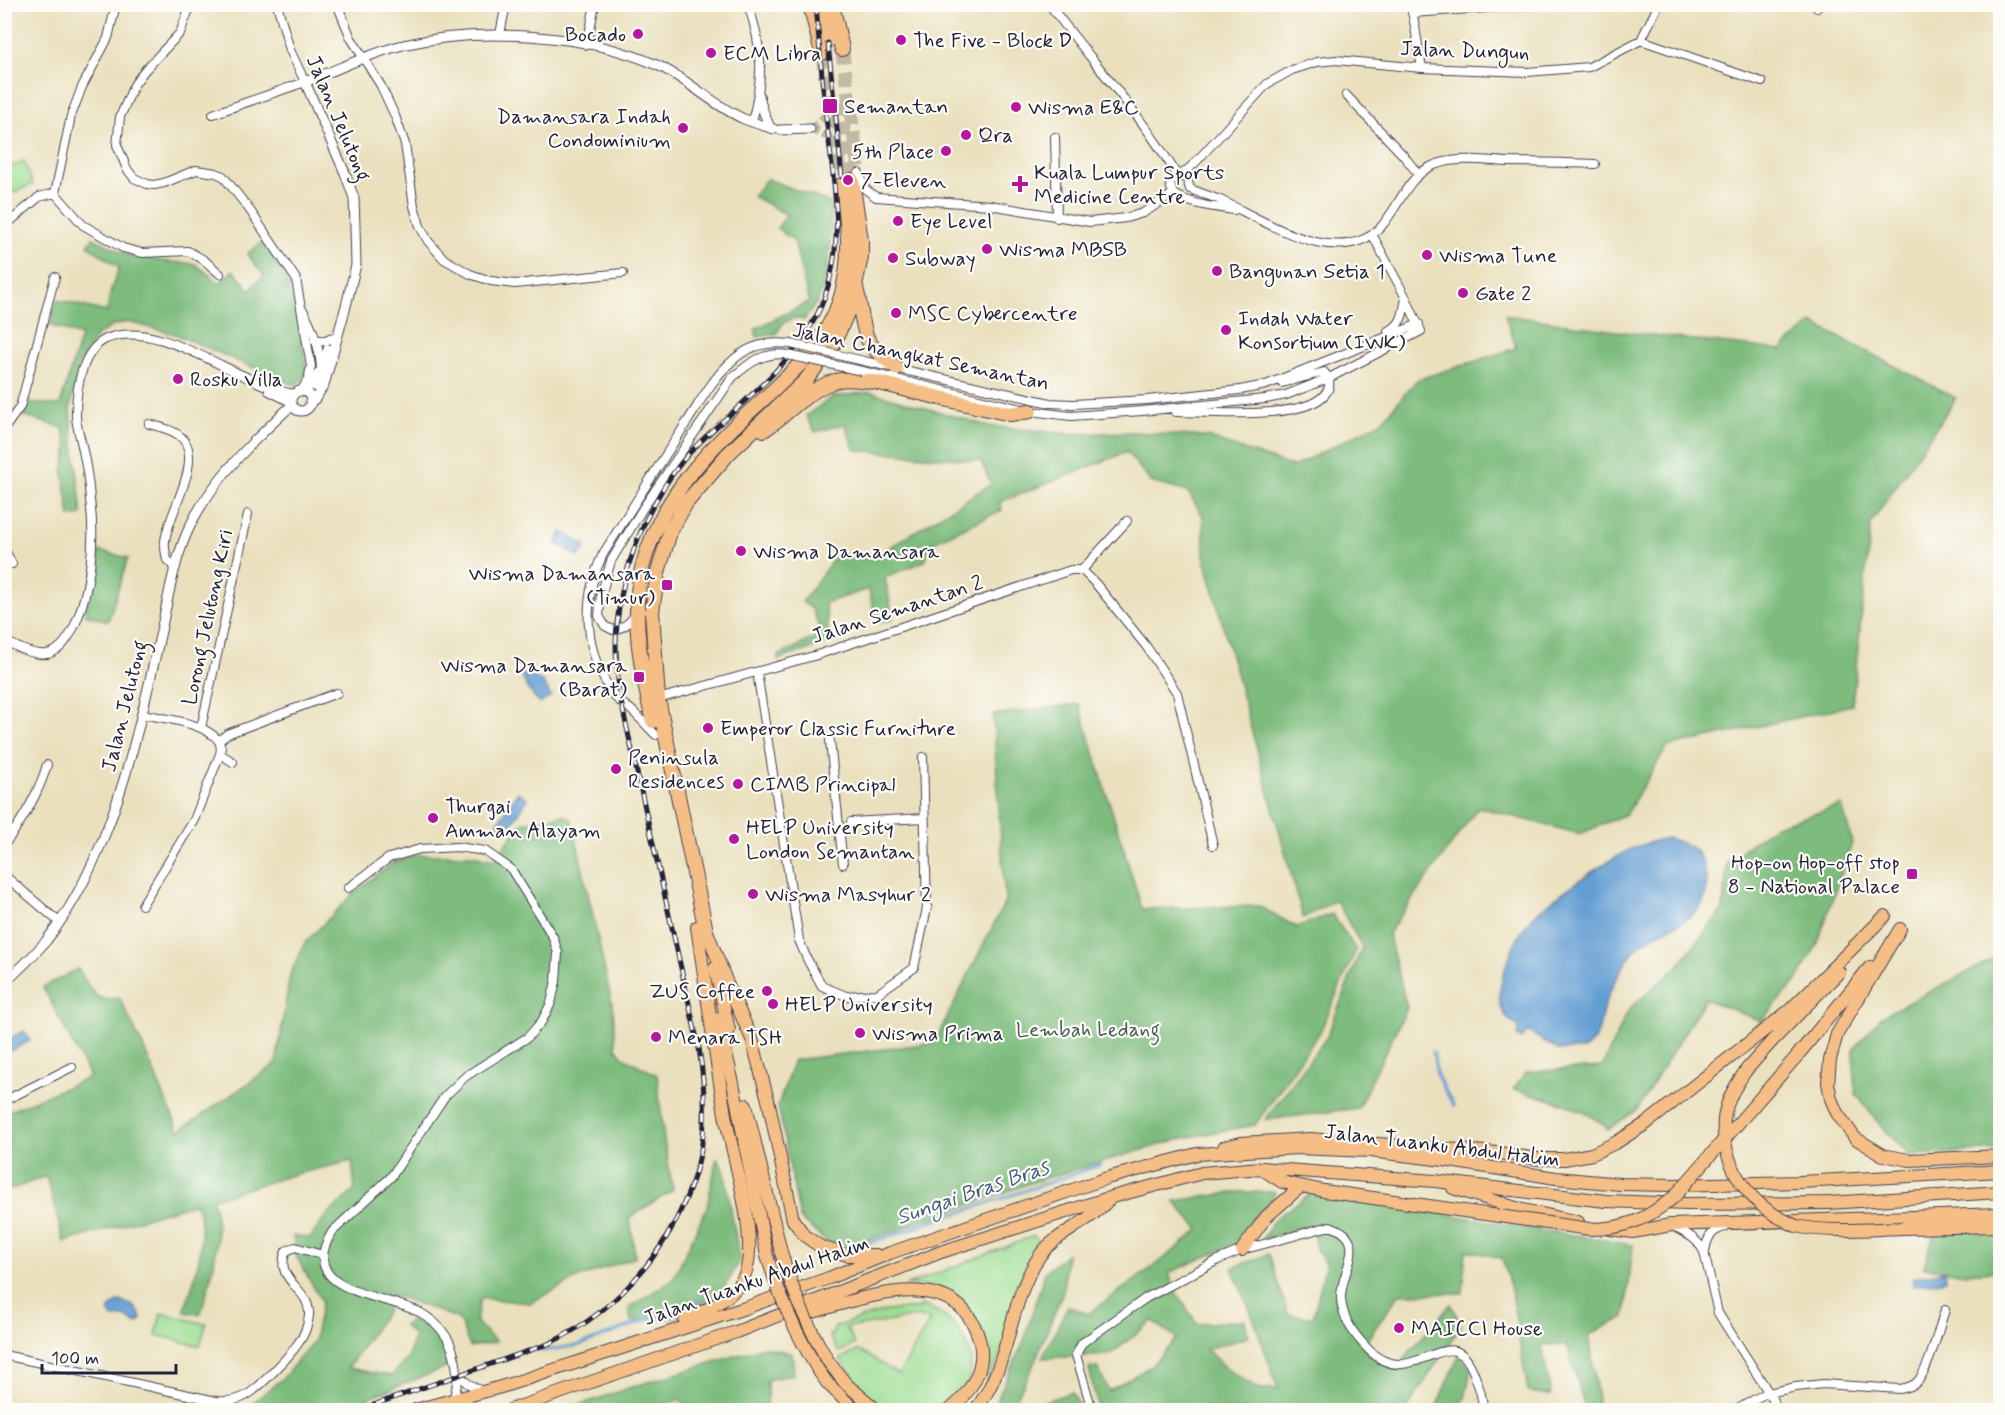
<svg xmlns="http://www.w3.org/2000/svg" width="2005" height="1415" viewBox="0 0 2005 1415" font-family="Mynerve,sans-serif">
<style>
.green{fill:#9cdd93;stroke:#5f8067;stroke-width:1.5}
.forest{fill:#7dbc7d;stroke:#506f5c;stroke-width:1.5}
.water{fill:#649ed3;stroke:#436087;stroke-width:1.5}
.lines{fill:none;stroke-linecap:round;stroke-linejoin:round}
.stream{stroke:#649ed3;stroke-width:3}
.tertiary-tunnel{stroke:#c2baa3;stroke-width:9;stroke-dasharray:9 4.5;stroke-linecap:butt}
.motorway-tunnel{stroke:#c2baa3;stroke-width:14;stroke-dasharray:14 7;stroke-linecap:butt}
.minor-casing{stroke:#403e4e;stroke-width:10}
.tertiary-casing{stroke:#403e4e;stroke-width:11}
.primary-casing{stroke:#403e4e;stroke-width:14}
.motorway-casing{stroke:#403e4e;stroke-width:16}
.minor{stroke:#fff;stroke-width:8}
.tertiary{stroke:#fff;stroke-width:9}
.primary{stroke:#f6be87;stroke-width:12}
.motorway{stroke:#f6be87;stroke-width:14}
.rail-casing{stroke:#22223b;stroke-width:5}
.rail{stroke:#fdfcf7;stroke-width:3;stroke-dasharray:9;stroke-linecap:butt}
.minor-bridge-casing{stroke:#403e4e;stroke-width:10;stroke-linecap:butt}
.primary-bridge-casing{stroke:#403e4e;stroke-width:14;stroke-linecap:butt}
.minor-bridge{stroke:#fff;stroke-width:8}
.primary-bridge{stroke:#f6be87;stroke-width:12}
.poi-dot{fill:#b5179e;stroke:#fdfcf7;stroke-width:2}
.labels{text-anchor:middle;stroke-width:4.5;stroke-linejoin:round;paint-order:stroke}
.poi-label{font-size:21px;fill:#22223b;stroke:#fdfcf7;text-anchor:start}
.street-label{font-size:21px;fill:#22223b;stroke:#fdfcf7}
.park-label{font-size:21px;fill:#475a55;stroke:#fdfcf7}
.water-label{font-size:22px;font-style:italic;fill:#405a7f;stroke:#fdfcf7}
</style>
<rect width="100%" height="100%" fill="#fdfcf7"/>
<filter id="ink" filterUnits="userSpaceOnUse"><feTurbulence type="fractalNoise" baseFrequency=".0167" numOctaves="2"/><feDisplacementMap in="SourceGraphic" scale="12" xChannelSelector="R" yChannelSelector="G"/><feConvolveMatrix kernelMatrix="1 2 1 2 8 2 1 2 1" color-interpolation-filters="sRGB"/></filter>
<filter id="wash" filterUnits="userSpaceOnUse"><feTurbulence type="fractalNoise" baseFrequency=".008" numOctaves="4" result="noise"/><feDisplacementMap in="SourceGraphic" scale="24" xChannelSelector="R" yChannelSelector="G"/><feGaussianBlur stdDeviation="1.35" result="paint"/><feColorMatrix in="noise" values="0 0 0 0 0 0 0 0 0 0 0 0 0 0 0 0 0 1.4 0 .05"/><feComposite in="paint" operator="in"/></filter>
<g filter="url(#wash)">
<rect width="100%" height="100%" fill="#eae0bd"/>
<path class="green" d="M24 161 33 184 5 196V169Z
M1034 1236 1043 1245 991 1377 985 1386C987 1378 990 1370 990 1363 990 1328 964 1295 930 1287 923 1285 914 1286 907 1285Z
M921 1305C952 1314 980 1346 968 1381 965 1391 951 1402 944 1410H884L876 1405 840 1359 859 1350 899 1375 930 1320 918 1317 846 1328 855 1344 839 1352 829 1335 833 1333 835 1327C863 1317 890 1307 920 1309Z
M161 1313 206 1324 200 1346 156 1335Z"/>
<path class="forest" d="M767 179 831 203C831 235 831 267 819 297 816 305 809 313 804 320L794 318 783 323 776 334 757 337 755 329 809 302 794 241 777 228 787 215 753 196Z
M93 238 126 254 162 261 195 264 220 283 233 270 250 290 264 275 247 254 263 241 284 275 300 326 306 367 305 378 294 385 175 334 128 322 114 325 97 335 79 363 70 409 82 515 70 517 63 471 68 448 63 428 23 416 27 403 60 405 81 336 50 325 57 300 107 312 111 290 119 268 88 245Z
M1505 315 1615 331 1781 350 1812 323 1956 398 1871 523 1852 705 1667 747 1626 814 1580 834 1478 807 1388 933 1407 1008 1358 1108 1265 1120 1327 1037 1362 947 1336 900 1303 918 1204 556 1203 516 1188 492 1151 482 1127 452 1000 502 1002 510 931 543 925 561 885 577 893 620 878 623 868 589 825 603 830 642 778 660V656L822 634 812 609 802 602 837 554 873 558 991 484 981 461 855 450 845 424 815 432 806 416 832 397 871 392 988 426 1070 434 1133 432 1207 437 1293 467 1381 422 1417 380 1516 348Z
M99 551 128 558 108 621 85 614Z
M1079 704 1142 909 1259 906 1296 927 1332 914 1356 950 1320 1032 1255 1125 1183 1138 1036 1181 852 1246 826 1241 800 1219 778 1106 794 1060 934 1043 1005 902 993 715Z
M1842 805 1852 842 1817 945 1796 982 1761 1021 1705 999 1637 1110 1608 1129C1583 1105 1546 1099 1513 1089L1527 1072 1602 1067 1629 1009 1677 967 1723 909 1727 862 1773 827Z
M564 815 572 820 613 1008 616 1048 623 1057 657 1075 664 1140 673 1190 630 1217 635 1257 578 1278 530 1303 480 1298 476 1322 496 1342 470 1347 459 1319 394 1295 386 1312 348 1368 391 1376 408 1358 414 1336 404 1326 410 1321 429 1325 444 1339 453 1365 337 1410H244L284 1377 314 1341 322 1302 296 1256 293 1236 310 1238 328 1214 355 1190 352 1161 295 1174 212 1199C224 1238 212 1278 200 1315L184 1312C195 1279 209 1238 196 1203L64 1242 46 1176 5 1192V1113L90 1077 43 987 78 969C91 988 94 1006 119 997L144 1049 179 1131 276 1064 290 975 305 943 357 890 393 863 415 855H472L494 860 522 823Z
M1995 958H2000V1150L1909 1155 1880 1125 1856 1094 1853 1050 1882 1016Z
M717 1158 724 1169 740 1261 721 1293 673 1318 631 1321 629 1308 673 1279 707 1207Z
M1238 1192H1275L1271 1201 1253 1218 1234 1244 1169 1273 1176 1292 1197 1324 1245 1320 1248 1337 1206 1349 1225 1368 1259 1389H1278L1254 1320 1232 1268 1269 1254 1288 1314 1313 1318 1326 1263 1316 1249 1312 1225 1263 1239 1274 1219 1313 1192 1633 1245 1625 1317 1589 1335 1599 1408 1584 1405 1567 1345H1542L1551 1395 1528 1392 1511 1290 1502 1258 1466 1250 1463 1293 1399 1294 1362 1347 1377 1361 1396 1368 1451 1304 1461 1326 1406 1410H1141L1136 1407 1134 1410H1098L1089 1368 1097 1367 1109 1391 1151 1366 1177 1338 1152 1321 1110 1355 1042 1358 1068 1306 1088 1314 1161 1261 1199 1230 1174 1201Z
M1935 1230H2000V1271L1959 1273 1924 1267Z
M1067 1254 1063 1292 1032 1368 1010 1410H992L1023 1343 1045 1272Z
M764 1347 792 1353 794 1374 767 1380V1410H702L678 1400 650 1410H565L635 1386Z
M1459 1355 1471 1370 1465 1398 1458 1410H1436Z
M1072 1392 1080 1409 1019 1410Z"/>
<path class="water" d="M562 532 586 546 579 557 556 543Z
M524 673 542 681 551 696 540 704 526 687V684L521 676Z
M518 792 528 799 507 831 497 824Z
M1666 838C1688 844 1700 847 1705 871 1718 929 1655 920 1630 956 1618 973 1608 994 1602 1014 1600 1022 1600 1030 1596 1037 1594 1042 1588 1046 1584 1050H1558L1527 1031 1522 1039 1517 1036 1519 1027C1500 1016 1496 1001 1502 980 1507 959 1514 942 1526 925 1542 903 1605 862 1631 849 1642 844 1654 841 1666 838Z
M24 1031 30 1041 11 1051 6 1040Z
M1944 1271 1946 1280 1913 1286 1912 1278Z
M119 1301C130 1303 140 1308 141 1320L137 1324 125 1317 114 1318 109 1314 110 1308Z"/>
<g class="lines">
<path class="stream" d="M1433 1052 1437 1076 1454 1106
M855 1248 1100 1165
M542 1351 580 1345 699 1300"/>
</g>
</g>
<g filter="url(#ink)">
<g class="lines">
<path class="tertiary-tunnel" d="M810 129 818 124 831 110
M810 129 835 139"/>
<path class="motorway-tunnel" d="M842 49 859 173
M822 53 842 185
M839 102 852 180"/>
<g class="minor-casing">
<path id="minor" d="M191 4 180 33 144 71 134 85 120 117 117 145 127 169 134 178 147 184 154 185 164 183 196 170 216 173 223 176 249 209 296 279 311 366 308 380 301 391
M337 4 351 38 381 86 395 116 405 144 414 206 420 226 428 241 444 259 470 274 491 281 515 284 623 273
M748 4C763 49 764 76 752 122
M1049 4C1092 62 1142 115 1178 177
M1411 4 1422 68
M1814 4 1817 8
M1412 13 1542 4
M500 34 506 4
M1641 40 1659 4
M587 45 595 4
M1346 95 1403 155 1419 175
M213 114 305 82 290 50 277 4
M1055 137 1057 218
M859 173 865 189 876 197 990 205 1090 222 1126 218 1143 213 1173 194
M1180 176 1194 164 1267 84 1292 70 1317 62 1336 60 1422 68 1527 72 1589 67 1641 40 1762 82
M1190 189C1200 193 1210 196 1220 200 1263 219 1336 271 1380 228 1397 210 1406 180 1428 168 1451 155 1484 161 1509 162 1538 162 1567 163 1595 164
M55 193 71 116 82 87 108 38 116 4
M55 193 83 225 123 248 142 253 188 251 204 260 220 274
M1173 194C1189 204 1214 207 1234 210
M1173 194 1170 184C1174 176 1180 175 1187 179L1190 189
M4 230 6 225 39 197 55 193
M303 310C313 327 320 350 321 369L306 392
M1388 331C1403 325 1403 313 1406 298
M864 361 1050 403 1073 404 1147 400 1240 390 1266 385 1419 324
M862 371 1030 411 1071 416 1142 411 1265 399 1286 395 1329 378 1421 331 1406 298 1372 234
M269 391 291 402
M1176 412C1209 412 1306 421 1326 393 1332 385 1329 378 1324 372L1282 383
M149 424C160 427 175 430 183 439 203 462 168 514 165 541 164 547 166 554 167 560L176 567
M4 429 20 407 55 277
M4 548 12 564
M1082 570 1096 584 1146 646 1177 693 1213 845
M636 613C630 623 625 627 613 630L605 626 599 616 601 595 611 561 643 508 732 378C749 363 764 351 788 355
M4 640C16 647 33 656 47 654 75 649 87 591 90 568 93 546 93 522 90 500 89 482 86 464 82 446 80 436 76 425 76 415 76 390 81 351 106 339 159 316 239 385 294 394
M757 672 799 940 807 959 822 986 846 996 877 994 914 968 927 908 923 757
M658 699 817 655 1071 570H1082L1127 521
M143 714C165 719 204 722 219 741
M201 728 248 514
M656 735C647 726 639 717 630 709 624 705 617 700 613 694 584 652 581 599 603 554 630 511 657 468 685 425 699 404 712 379 731 362 748 345 768 341 791 344
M219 741 227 734 337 693
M830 741 843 864
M220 754 233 762
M851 822 924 818
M4 845C23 820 38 795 47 765
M4 875 59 922
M348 888 389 858 420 849 457 847 485 851 511 869 553 937 558 953 556 981 551 1003 542 1021 528 1037 466 1076 445 1096 391 1177 332 1232C294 1294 387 1294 421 1313 437 1322 450 1337 454 1355 458 1371 459 1384 453 1399
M142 905 194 820 220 754 221 748 219 741
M4 1101 72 1067
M1674 1227C1687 1234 1697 1238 1704 1252L1718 1313 1769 1393 1778 1410
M1705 1252C1707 1237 1711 1231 1725 1227
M4 1355 216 1401C227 1402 237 1401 247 1395 260 1387 290 1356 299 1342 304 1336 308 1325 309 1316 311 1287 273 1282 286 1251L295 1247 322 1255
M458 1373 467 1383 483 1392
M672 1410H687
M1092 1410 1076 1355 1082 1343 1146 1298 1218 1260 1242 1250 1330 1226C1372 1240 1339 1271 1341 1300 1343 1321 1356 1337 1370 1351 1413 1393 1450 1316 1473 1371 1478 1384 1483 1396 1483 1410
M1736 1410 1764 1394 1796 1387 1823 1384 1900 1389C1906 1388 1913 1386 1917 1382 1929 1370 1939 1327 1945 1310"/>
</g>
<g class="tertiary-casing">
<path id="tertiary" d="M759 95 762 108 770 128
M780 130 810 129
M315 340 325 341 331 338
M316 387 328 349
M291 401a10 10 0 1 1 20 0a10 10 0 1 1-20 0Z
M310 402 315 399 324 385 346 306 356 265 355 226 354 198 345 173 305 82C337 70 370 53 403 45 479 27 587 33 659 66 689 80 714 106 744 119 754 123 764 126 774 129
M4 983C19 970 33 956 46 941 109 862 135 746 157 649 167 608 172 561 192 522 215 477 255 439 292 405"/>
</g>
<g class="primary-casing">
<path id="primary" d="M705 926 728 986 752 1039 769 1104 793 1220 805 1236 821 1247 847 1255H876
M1900 929 1837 1034 1830 1060 1828 1083 1831 1099 1837 1113 1855 1138 1883 1155 1909 1160 2000 1156
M715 968 729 1030
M718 1019 733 1083 767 1256
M1797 1056 1870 967
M1747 1069 1773 1040 1839 972
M746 1105 781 1252
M1224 1147 1241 1143 1310 1139 1499 1153 1538 1159H1564L1592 1154 1617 1142 1647 1123 1790 1010 1885 916
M1262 1169 1282 1182 1324 1191
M1453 1188 1519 1209 1578 1222
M1903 1228 2000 1226
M1610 1229 1633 1232 1671 1225 2000 1214
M1242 1250 1266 1217 1300 1187
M794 1317C852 1303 959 1255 980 1343 986 1370 969 1394 950 1410
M685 1321C707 1308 735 1299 745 1274 760 1237 730 1150 724 1108 714 1048 706 987 697 927
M828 1361 846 1384 877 1410
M818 1370 828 1384 855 1410
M415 1410 501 1387 745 1308 829 1278 890 1253 1107 1178 1197 1154 1297 1148 1370 1151 1444 1160 1556 1178 1620 1184 1672 1185 1800 1182 2000 1171
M510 1410 736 1332 941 1252 1112 1197 1202 1173 1261 1168 1435 1181 1606 1201 1686 1204 1828 1203 2000 1192
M975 1410C1012 1365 1007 1301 1041 1254 1053 1238 1072 1230 1088 1218 1096 1213 1102 1206 1109 1200"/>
</g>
<g class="motorway-casing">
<path id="motorway" d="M810 4 822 53
M820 4 828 41
M832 4 842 49
M856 287C860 302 862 328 868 340 874 351 887 360 897 368
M764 430C788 414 807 390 835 381 857 375 895 387 916 392 948 400 979 407 1010 414L1030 411
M653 721C642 672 630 618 642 568 658 505 699 459 745 416 784 380 828 346 842 293 852 256 848 221 842 185
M705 926 658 699 652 611 658 572 670 532 686 503 728 454 806 380 833 345 851 304 861 257V240L852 180"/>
</g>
<use href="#minor" class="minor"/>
<use href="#tertiary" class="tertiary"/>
<use href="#primary" class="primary"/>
<use href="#motorway" class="motorway"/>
<g class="rail-casing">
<path id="rail" d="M828 43 842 177
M359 1410 548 1344C622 1309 677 1242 698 1163 708 1126 705 1086 699 1048L620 697C618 680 616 661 616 643 617 582 643 510 681 463 696 444 715 428 733 412 769 379 808 344 825 296 846 235 833 180 826 117 822 80 819 42 816 4"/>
</g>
<use href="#rail" class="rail"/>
<g class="minor-bridge-casing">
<path id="minor-bridge" d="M791 344 864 361
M788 355 862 371"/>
</g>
<g class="primary-bridge-casing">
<path id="primary-bridge" d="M1747 1069C1737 1083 1726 1100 1724 1119 1721 1160 1744 1198 1780 1218 1785 1220 1791 1224 1796 1226 1830 1233 1868 1229 1903 1228
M1324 1191 1590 1229C1626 1229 1647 1219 1674 1197L1797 1056
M781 1252C792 1290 808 1327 828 1361
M767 1256C781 1300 794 1330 818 1370"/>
</g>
<use href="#minor-bridge" class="minor-bridge"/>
<use href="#primary-bridge" class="primary-bridge"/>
</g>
</g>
<g class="poi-dot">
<circle cx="638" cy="34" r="6"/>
<circle cx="901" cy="40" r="6"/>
<circle cx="711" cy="53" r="6"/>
<rect x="822" y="98" width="16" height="16" rx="3"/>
<circle cx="1016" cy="107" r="6"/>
<circle cx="683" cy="128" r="6"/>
<circle cx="966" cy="135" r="6"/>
<circle cx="946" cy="151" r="6"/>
<circle cx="848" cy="180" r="6"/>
<path d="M1017 175h6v6h6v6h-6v6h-6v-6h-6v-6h6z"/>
<circle cx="898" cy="221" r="6"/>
<circle cx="987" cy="249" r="6"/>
<circle cx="1427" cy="255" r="6"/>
<circle cx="893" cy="258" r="6"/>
<circle cx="1217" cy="271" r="6"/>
<circle cx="1463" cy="293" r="6"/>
<circle cx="896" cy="313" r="6"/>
<circle cx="1226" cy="330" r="6"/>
<circle cx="178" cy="379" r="6"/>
<circle cx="741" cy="551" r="6"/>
<rect x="661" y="579" width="12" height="12" rx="3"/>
<rect x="633" y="671" width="12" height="12" rx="3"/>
<circle cx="708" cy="728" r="6"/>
<circle cx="616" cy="769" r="6"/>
<circle cx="738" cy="784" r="6"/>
<circle cx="433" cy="818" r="6"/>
<circle cx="734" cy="839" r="6"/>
<rect x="1906" y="868" width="12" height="12" rx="3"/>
<circle cx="753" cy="894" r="6"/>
<circle cx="767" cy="991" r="6"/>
<circle cx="773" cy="1004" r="6"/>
<circle cx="860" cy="1033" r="6"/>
<circle cx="656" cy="1037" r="6"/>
<circle cx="1399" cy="1328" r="6"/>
</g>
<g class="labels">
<g class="poi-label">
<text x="626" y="41" text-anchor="end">Bocado</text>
<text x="913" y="47">The Five - Block D</text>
<text x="723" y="60">ECM Libra</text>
<text x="844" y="113">Semantan</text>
<text x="1028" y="114">Wisma E&amp;C</text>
<text x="671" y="123" text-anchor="end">Damansara Indah<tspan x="671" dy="24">Condominium</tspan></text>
<text x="978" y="142">Qra</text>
<text x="934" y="158" text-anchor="end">5th Place</text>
<text x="1034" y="179">Kuala Lumpur Sports<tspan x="1034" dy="24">Medicine Centre</tspan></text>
<text x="860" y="187">7-Eleven</text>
<text x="910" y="228">Eye Level</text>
<text x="999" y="256">Wisma MBSB</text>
<text x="1439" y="262">Wisma Tune</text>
<text x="905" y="265">Subway</text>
<text x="1229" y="278">Bangunan Setia 1</text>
<text x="1475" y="300">Gate 2</text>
<text x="908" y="320">MSC Cybercentre</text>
<text x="1238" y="325">Indah Water<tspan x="1238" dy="24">Konsortium (IWK)</tspan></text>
<text x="190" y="386">Rosku Villa</text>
<text x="753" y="558">Wisma Damansara</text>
<text x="655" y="580" text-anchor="end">Wisma Damansara<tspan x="655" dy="24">(Timur)</tspan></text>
<text x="627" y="672" text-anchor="end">Wisma Damansara<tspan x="627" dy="24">(Barat)</tspan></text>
<text x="720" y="735">Emperor Classic Furniture</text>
<text x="628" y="764">Peninsula<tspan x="628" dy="24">Residences</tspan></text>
<text x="750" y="791">CIMB Principal</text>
<text x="445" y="813">Thurgai<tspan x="445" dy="24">Amman Alayam</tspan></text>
<text x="746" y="834">HELP University<tspan x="746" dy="24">London Semantan</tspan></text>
<text x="1900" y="869" text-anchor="end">Hop-on Hop-off stop<tspan x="1900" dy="24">8 - National Palace</tspan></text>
<text x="765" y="901">Wisma Masyhur 2</text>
<text x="755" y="998" text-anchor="end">ZUS Coffee</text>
<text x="785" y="1011">HELP University</text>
<text x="872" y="1040">Wisma Prima</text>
<text x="668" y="1044">Menara TSH</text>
<text x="1411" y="1335">MAICCI House</text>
</g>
<g class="street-label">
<text transform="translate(1465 50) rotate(2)" y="7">Jalan Dungun</text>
<text transform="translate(339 118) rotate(67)" y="7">Jalan Jelutong</text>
<text transform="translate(921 356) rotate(12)" y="7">Jalan Changkat Semantan</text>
<text transform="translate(897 609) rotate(-18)" y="7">Jalan Semantan 2</text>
<text transform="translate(207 617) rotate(-78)" y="7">Lorong Jelutong Kiri</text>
<text transform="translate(124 706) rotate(-76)" y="7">Jalan Jelutong</text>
<text transform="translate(1442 1145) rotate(7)" y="7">Jalan Tuanku Abdul Halim</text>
<text transform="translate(756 1280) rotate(-19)" y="7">Jalan Tuanku Abdul Halim</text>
</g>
<g class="park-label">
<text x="1088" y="1036">Lembah Ledang</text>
</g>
<g class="water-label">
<text transform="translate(972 1191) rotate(-19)" y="8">Sungai Bras Bras</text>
</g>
</g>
<rect width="2005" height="1415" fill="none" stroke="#fdfcf7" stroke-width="24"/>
<path d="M42 1364v9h134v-9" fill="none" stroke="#22223b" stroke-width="3"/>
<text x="51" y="1364" font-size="18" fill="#22223b" stroke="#fdfcf7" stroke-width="4.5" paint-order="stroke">100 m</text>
</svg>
